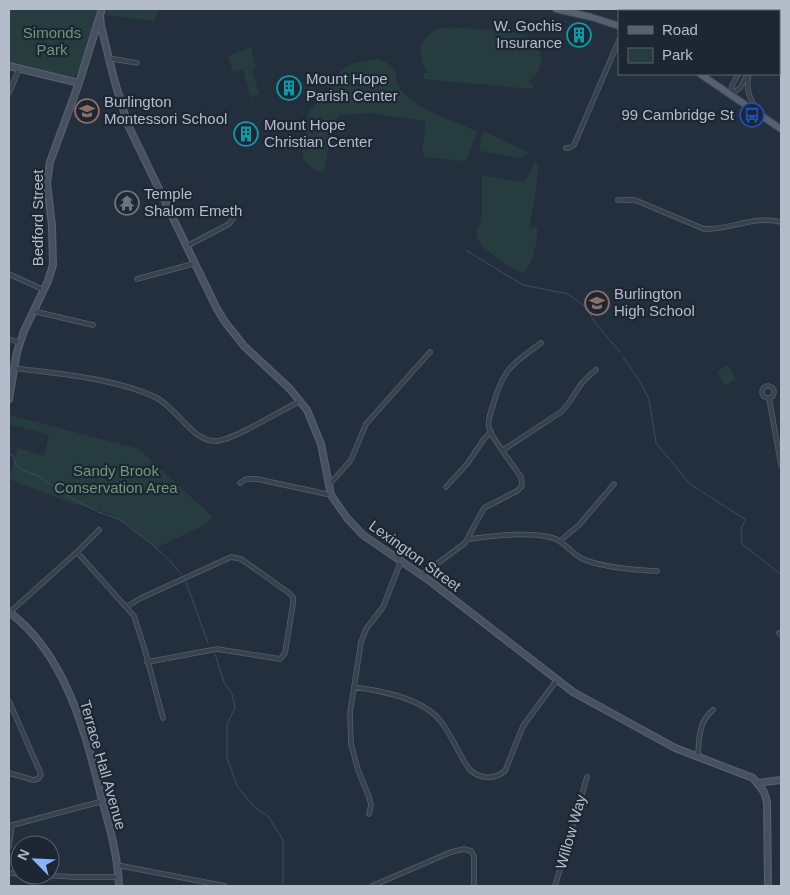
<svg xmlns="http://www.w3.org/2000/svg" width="790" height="895" viewBox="0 0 790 895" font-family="Helvetica,sans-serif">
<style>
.green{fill:#263c3f}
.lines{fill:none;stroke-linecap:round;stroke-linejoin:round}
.stream{stroke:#394c67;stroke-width:1}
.street-casing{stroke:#565f6c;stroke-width:5.5}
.secondary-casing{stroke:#565f6c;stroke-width:8}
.primary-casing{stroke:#414a57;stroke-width:8}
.street{stroke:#38414e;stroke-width:4}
.secondary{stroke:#465061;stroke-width:5.5}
.primary{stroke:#56606e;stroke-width:6}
.labels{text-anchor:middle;stroke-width:4.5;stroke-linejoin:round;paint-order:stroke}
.poi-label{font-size:15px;fill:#b4bcc9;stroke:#1d2633;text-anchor:start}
.park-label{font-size:15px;fill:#6b9a76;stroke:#1d2633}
.street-label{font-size:15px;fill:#b4bcc9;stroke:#1d2633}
</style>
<rect width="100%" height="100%" fill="#242f3e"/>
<path class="green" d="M9 9H98C95 19 81 75 73 78 66 81 19 66 9 64Z
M108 9H159L154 21 106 15Z
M449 27C465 29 514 30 527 36 535 41 540 49 541 59 541 69 536 76 528 82L533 83V89L423 79 424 73H429C412 55 423 27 449 27Z
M251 47 256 68 252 70 259 93 251 98 243 70 233 72 228 56Z
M378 59C402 66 392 80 402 91 421 113 452 120 477 131L467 159 463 161 425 157 422 152 426 121 370 113 339 115C333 121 325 163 324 173 311 169 299 162 303 146 304 141 306 136 307 131 308 125 306 119 309 112 313 104 321 99 327 93 334 85 336 73 345 68 353 61 367 61 378 59Z
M486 132 529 153 520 159 481 151 479 149 482 133Z
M534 163H538C538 185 534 206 529 227L532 228 538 226C537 241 535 260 524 272 513 272 488 252 481 244 477 239 476 234 476 229L479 227 482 212V176L523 182 527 179Z
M727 365 736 379 725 386 717 372Z
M9 415 139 449 213 517 203 526 156 548 113 515 65 501 9 479 18 448 44 456 49 435 9 424Z"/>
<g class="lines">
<path class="stream" d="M467 251 523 285 568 294 586 307 596 324 620 352
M623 357 639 380 649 399 656 443 690 484 746 520 741 528 742 544 779 573H781
M9 454 13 455 16 465 22 470 38 476 70 497 98 512 119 519 154 546 170 561 181 574
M186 582 208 643
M215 654 224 682 232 694 235 707 227 725V757L237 786 254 807 268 816 283 840V886"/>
<g class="street-casing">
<path id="street" d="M687 11 688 9
M764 11 767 9
M774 11 777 9
M108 58 137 63
M749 74C745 90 750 99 759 113
M9 93 19 69
M731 94 740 88 747 75
M731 94 732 86 738 74
M566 148H569L574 145 619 40
M618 200H635L704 229C730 230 755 215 781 222
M187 246 229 224 237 213
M9 274 44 290
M137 279 196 263
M33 311 93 325
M9 339 20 343
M14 368C59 374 114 378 155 397 176 407 192 441 215 441 232 441 282 410 300 401
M762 392a6 6 0 1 1 12 0a6 6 0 1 1-12 0Z
M769 398 781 465
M503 450 561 412C575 398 578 382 596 370
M240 483 246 479H257L331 495
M329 485 351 460 366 424 430 352
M446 487 467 464 484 439 491 432
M469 539C494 536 528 531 553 538 564 541 571 553 581 558 601 568 635 570 657 571
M560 541 579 525 614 484
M77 552 134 616 144 647 163 718
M422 575 465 543 484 508 517 491 522 486 521 477C514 466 492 439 489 428 487 421 491 412 493 405 503 369 512 364 541 343
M126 607 141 598 231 557 241 559 289 593 293 597V604L285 653 280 659 217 649 147 662
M10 612 77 552 99 530
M779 633 781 635
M354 687C382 691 424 698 442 723 453 738 459 755 470 770 481 779 494 780 505 771L523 726 557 680
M9 701 41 774 38 779 33 780 9 773
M698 757C699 740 698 722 713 710
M369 814 371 805 369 797 358 770 351 744 350 713 361 642 366 629 383 607 401 561
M9 826 103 801
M9 847 12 825
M117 865 225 886
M9 873 20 874
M39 875 74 877H119
M372 886 451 852 464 849 471 851 474 856V886
M555 886 587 777"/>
</g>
<g class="secondary-casing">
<path id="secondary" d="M100 16 101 26 114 79 128 125 216 307 225 322 244 346 290 389 307 410 321 444 331 495 347 518 363 535 430 581 573 692 675 748 753 778 764 792 767 802 768 886
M9 66 79 83
M9 399 17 352 24 331 48 281 53 265 52 226 47 183 50 162 79 83 102 9
M9 612C66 654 86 734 102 800 110 828 118 857 119 886
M758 783 781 780"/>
</g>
<g class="primary-casing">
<path id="primary" d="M556 9 591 17 619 26
M700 74 781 129"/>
</g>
<use href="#street" class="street"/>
<use href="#secondary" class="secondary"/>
<use href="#primary" class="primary"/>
</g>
<defs>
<g id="building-ring" transform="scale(1.25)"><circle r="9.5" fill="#1d2633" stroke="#0f9aa8" stroke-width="1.5"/><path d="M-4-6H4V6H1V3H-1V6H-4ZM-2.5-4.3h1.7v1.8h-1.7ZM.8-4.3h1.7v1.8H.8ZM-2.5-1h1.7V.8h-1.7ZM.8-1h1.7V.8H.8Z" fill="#0f9aa8"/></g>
<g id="school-ring" transform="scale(1.25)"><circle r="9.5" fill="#1d2633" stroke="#8d6e63" stroke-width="1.5"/><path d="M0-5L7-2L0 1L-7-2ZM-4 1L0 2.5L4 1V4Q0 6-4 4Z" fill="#8d6e63"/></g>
<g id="bus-ring" transform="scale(1.25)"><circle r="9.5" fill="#1d2633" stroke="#1a4fb4" stroke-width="1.5"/><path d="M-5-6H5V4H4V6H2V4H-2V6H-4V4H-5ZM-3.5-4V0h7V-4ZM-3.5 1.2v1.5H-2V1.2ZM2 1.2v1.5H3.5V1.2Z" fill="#1a4fb4"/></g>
<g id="temple-ring" transform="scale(1.25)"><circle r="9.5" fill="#1d2633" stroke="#6b7280" stroke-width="1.5"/><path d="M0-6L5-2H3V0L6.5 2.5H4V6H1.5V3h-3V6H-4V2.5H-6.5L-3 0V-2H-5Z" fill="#6b7280"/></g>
</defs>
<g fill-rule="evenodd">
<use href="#building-ring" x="579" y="35"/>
<use href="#building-ring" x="289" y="88"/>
<use href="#school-ring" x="87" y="111"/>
<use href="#bus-ring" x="752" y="115"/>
<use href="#building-ring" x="246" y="134"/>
<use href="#temple-ring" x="127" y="203"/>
<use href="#school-ring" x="597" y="303"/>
</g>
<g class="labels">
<g class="poi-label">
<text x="562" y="31" text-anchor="end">W. Gochis<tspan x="562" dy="17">Insurance</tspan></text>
<text x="306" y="84">Mount Hope<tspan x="306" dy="17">Parish Center</tspan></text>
<text x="104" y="107">Burlington<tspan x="104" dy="17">Montessori School</tspan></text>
<text x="734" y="120" text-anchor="end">99 Cambridge St</text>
<text x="264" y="130">Mount Hope<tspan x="264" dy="17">Christian Center</tspan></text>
<text x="144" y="199">Temple<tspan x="144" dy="17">Shalom Emeth</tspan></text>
<text x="614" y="299">Burlington<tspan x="614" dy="17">High School</tspan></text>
</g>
<g class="park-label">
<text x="52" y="38">Simonds<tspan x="52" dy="17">Park</tspan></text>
<text x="116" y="476">Sandy Brook<tspan x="116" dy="17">Conservation Area</tspan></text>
</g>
<g class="street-label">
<text transform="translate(38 218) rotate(-90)" y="5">Bedford Street</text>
<text transform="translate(415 556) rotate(36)" y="5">Lexington Street</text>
<text transform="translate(103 765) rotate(74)" y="5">Terrace Hall Avenue</text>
<text transform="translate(571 832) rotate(-74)" y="5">Willow Way</text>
</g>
</g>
<rect width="790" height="895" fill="none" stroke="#b4bcc9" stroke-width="20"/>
<rect x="618" y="10" width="162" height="65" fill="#1d2633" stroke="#59626f"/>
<rect x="628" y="26" width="25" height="8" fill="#56606e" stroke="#59626f"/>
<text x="662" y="35" font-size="15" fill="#b4bcc9">Road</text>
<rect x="628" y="48" width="25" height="15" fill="#263c3f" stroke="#59626f"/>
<text x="662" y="60" font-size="15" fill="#b4bcc9">Park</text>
<g transform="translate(35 860) rotate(294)"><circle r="24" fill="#1d2633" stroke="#59626f"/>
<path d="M0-4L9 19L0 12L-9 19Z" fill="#8ab4f8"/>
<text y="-8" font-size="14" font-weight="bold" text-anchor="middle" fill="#b4bcc9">N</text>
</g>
</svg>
